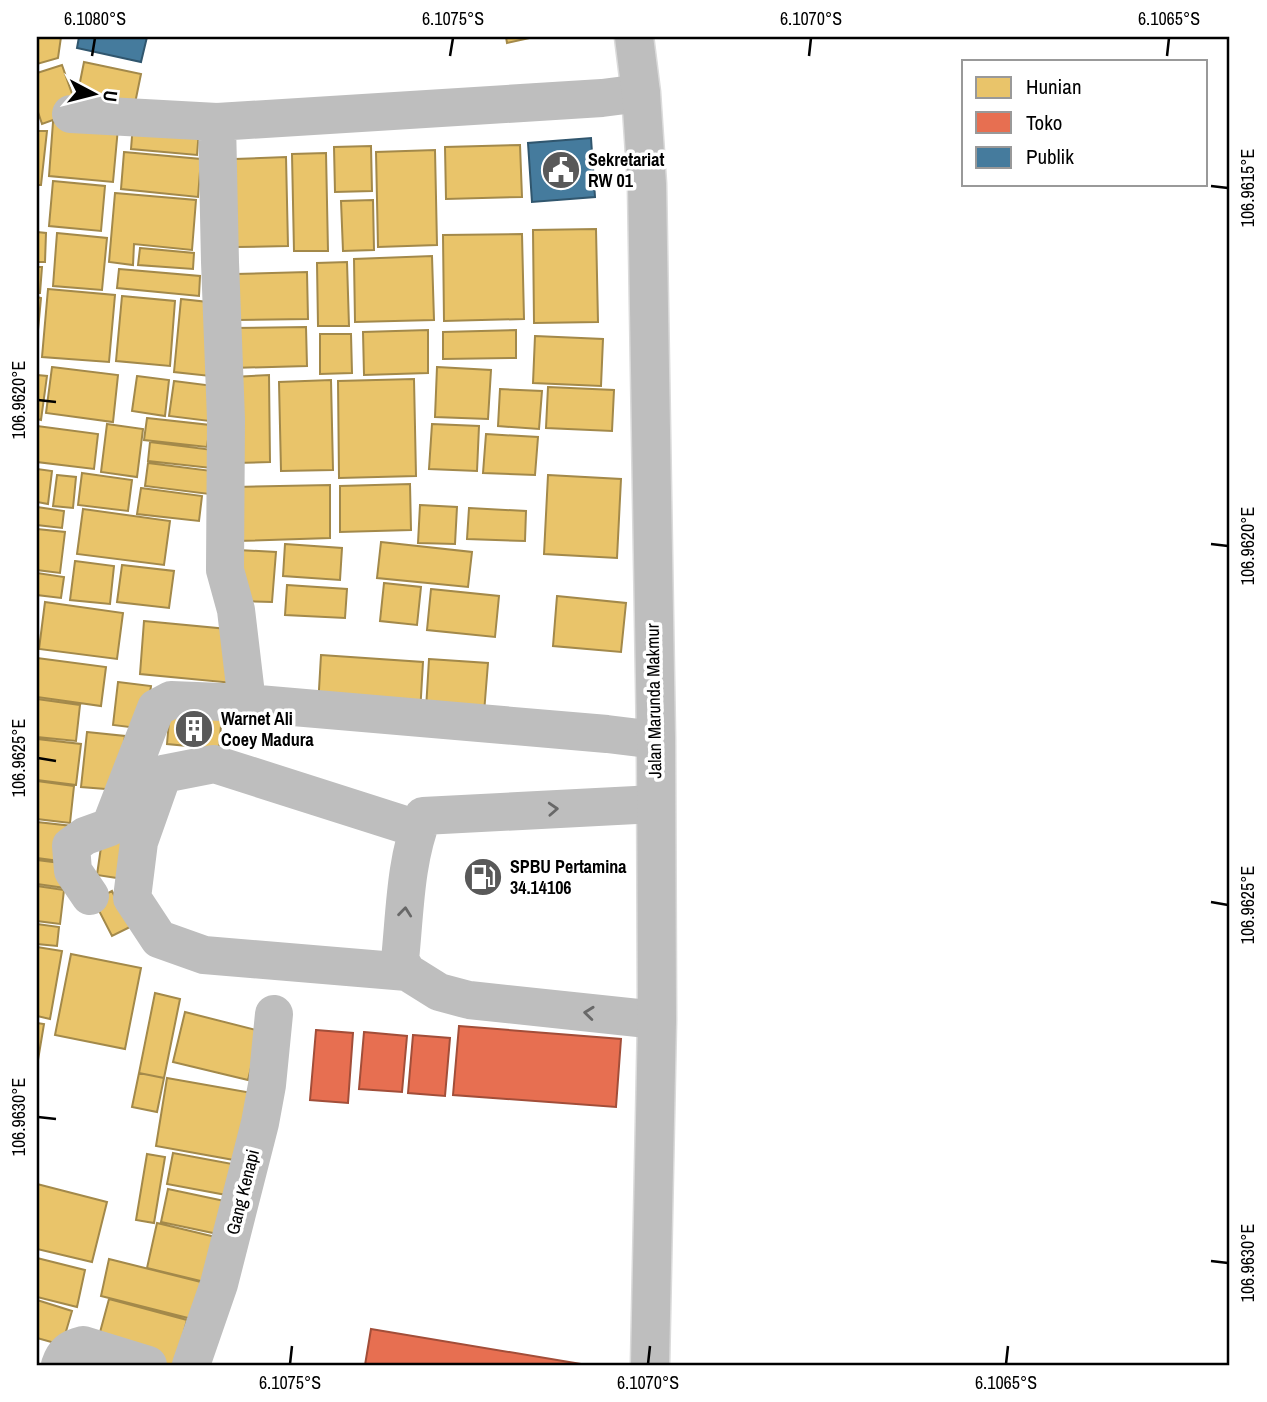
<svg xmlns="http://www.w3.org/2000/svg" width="1267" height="1402" viewBox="0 0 1267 1402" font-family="'Archivo Narrow',sans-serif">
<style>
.homes{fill:#e9c46a;stroke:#a3894a;stroke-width:2}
.shops{fill:#e76f51;stroke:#a24e39;stroke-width:2}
.public{fill:#457b9d;stroke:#30566e;stroke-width:2}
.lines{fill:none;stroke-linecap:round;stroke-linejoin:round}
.major-casing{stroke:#dbdbdb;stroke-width:41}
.minor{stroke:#bebebe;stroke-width:38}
.major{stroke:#bebebe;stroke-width:38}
.oneway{stroke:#686868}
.ticks{fill:none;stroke:#000;stroke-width:2.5}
.labels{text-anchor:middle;stroke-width:7;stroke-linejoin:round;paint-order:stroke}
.poi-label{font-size:18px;font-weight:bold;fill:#000;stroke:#fff;text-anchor:start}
.street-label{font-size:18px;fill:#000;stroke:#fff}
.neatline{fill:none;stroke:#000;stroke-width:2.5}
.ticks-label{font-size:18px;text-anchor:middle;fill:#000}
</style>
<rect width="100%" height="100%" fill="#fff"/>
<path class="homes" d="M37 37H61L58 58 37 64Z
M506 37H534L507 43Z
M84 62 141 74 133 113 76 102Z
M62 65 78 111 42 124 37 109V73Z
M53 122 118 128 113 182 49 176Z
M133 124 199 130 197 155 131 149Z
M37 131H47L41 185H37Z
M520 145 522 197 446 199 445 147Z
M371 146 372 191 335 192 334 147Z
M435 150 437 245 378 247 376 152Z
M124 152 201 159 198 197 121 189Z
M326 153 328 251H294L292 154Z
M286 157 288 246 237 247 235 159Z
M53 181 105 186 101 231 49 226Z
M115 193 196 200 192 250 134 244 133 265 109 262Z
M373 200 374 250 343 251 341 201Z
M596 229 598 322 534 323 533 230Z
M37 232 46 233 45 262H37Z
M57 233 107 238 102 290 53 286Z
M522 234 524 319 444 321 443 235Z
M140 248 194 253 193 269 138 265Z
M432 256 434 320 355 322 354 259Z
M347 262 349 326H318L317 263Z
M37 267H42L40 293H37Z
M119 269 200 276 199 296 117 288Z
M307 272 308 319 237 320 236 274Z
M48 289 115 295 109 362 42 357Z
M122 296 175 301 170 366 116 361Z
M37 297 41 298 37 341Z
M181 299 217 303 210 376 174 372Z
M306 327 307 366 232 368V328Z
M428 330V373L364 375 363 332Z
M516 330V358L443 359V332Z
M320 334H351L352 373 320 374Z
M535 336 603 339 601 386 533 383Z
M52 367 118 375 113 422 46 413Z
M437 367 491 370 488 419 435 417Z
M37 375 47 376 41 420 37 419Z
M269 375 270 462 235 463 233 377Z
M137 376 169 380 165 416 132 411Z
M414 379 416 476 339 478 338 381Z
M331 380 333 470 281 471 279 382Z
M174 381 214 386 209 421 169 416Z
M548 387 614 390 612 431 546 428Z
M500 389 542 391 539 429 498 426Z
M147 418 210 425 207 447 144 440Z
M107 424 143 429 137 477 101 472Z
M432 424 479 426 477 471 429 469Z
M37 426 98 434 94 469 37 462Z
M486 434 538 437 535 475 483 473Z
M150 442 213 450 211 468 148 461Z
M148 463 212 471 209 494 145 486Z
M37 469 52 471 48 504 37 502Z
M82 473 132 480 128 511 78 505Z
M57 475 76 477 73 508 53 506Z
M548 475 621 479 617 558 544 554Z
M410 484 411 530 340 532V486Z
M330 485V538L237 541 236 487Z
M141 488 202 496 199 521 137 514Z
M420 505 457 507 455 544 418 543Z
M37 507 64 511 62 528 37 525Z
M469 508 526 511 525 541 467 539Z
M83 509 170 521 164 565 77 554Z
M37 529 65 532 60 573 37 570Z
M381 542 472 552 468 587 377 578Z
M285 544 342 548 340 580 283 576Z
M238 550 276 552 272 602 235 601Z
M75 561 114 566 110 604 70 600Z
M122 565 174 571 169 608 117 602Z
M37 573 64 577 61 598 37 595Z
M384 583 421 587 417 625 380 621Z
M287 585 347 589 345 618 285 615Z
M431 589 499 596 495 637 427 630Z
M557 596 626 603 621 652 553 646Z
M45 602 123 613 117 659 39 649Z
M144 621 238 630 233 683 140 674Z
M321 655 423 662 420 714 318 707Z
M37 658 106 667 101 706 37 697Z
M429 659 488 663 484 713 426 709Z
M118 682 151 686 145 729 113 725Z
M37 699 80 705 76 741 37 737Z
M170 709 222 714 219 749 167 744Z
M87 732 125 736 118 790 81 787Z
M37 739 81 744 76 785 37 780Z
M37 781 74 786 70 823 37 819Z
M37 822 72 826 67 862 37 858Z
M103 833 136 838 130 880 97 875Z
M37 860 68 864 65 888 37 884Z
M37 886 64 890 60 924 37 921Z
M112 891 130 927 112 936 94 901Z
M37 924 59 927 57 946 37 944Z
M37 947 62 951 50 1019 37 1016Z
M71 954 141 968 125 1049 55 1035Z
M155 993 180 999 164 1078 139 1073Z
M185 1012 260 1031 248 1080 173 1062Z
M37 1023 44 1024 37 1066Z
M139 1073 164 1078 157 1112 132 1107Z
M167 1078 257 1094 245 1162 156 1146Z
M173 1153 243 1166 237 1197 167 1184Z
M147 1154 165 1157 154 1223 136 1220Z
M37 1184 107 1202 92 1262 37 1249Z
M168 1189 234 1203 227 1236 161 1222Z
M157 1223 224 1239 213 1284 147 1268Z
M37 1258 85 1270 77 1307 37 1297Z
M109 1259 201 1282 192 1319 101 1296Z
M109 1299 187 1320 175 1365H164L96 1347Z
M37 1300 72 1311 62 1345 37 1338Z"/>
<path class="shops" d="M459 1026 621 1039 616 1107 453 1095Z
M316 1030 353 1033 348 1103 310 1100Z
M364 1032 407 1036 402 1092 359 1089Z
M413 1035 450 1038 445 1096 408 1093Z
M371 1329 587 1365H365Z"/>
<path class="public" d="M79 37H147L141 62 77 48Z
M591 138 595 197 532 202 528 143Z"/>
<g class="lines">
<g class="major-casing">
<path id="major" d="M634 37 641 93 647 184 656 740 657 1020 650 1365"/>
</g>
<path class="minor" d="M71 114 217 122 602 98 641 93
M217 122 220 262 226 419 225 570 236 610 247 703 607 734 656 740
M655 804 423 816C405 861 405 912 400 960L407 972 439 992 469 1000 657 1020
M90 896 73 871 71 846 85 836 110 827 156 708 171 700 247 703
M407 972 204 955 159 939 132 898 139 842 163 774 214 764 418 829
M60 1365C64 1353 70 1348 83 1345L148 1365
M191 1365 219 1284 260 1123 267 1085 274 1014"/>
<use href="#major" class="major"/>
</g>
<defs><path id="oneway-chevron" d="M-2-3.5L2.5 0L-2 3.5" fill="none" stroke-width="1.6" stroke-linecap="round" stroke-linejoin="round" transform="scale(1.75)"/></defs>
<g class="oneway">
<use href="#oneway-chevron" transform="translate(553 809) rotate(-3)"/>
<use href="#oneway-chevron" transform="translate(405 912) rotate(-84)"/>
<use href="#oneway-chevron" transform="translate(589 1013) rotate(-174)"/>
</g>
<path class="ticks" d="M92 56 95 38M450 56 453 38M809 56 811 38M1167 56 1169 38M1211 186 1228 188M38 400 56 402M1211 544 1228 546M38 758 56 761M1211 902 1228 905M38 1117 56 1119M1211 1261 1228 1263M290 1364 292 1346M648 1364 650 1346M1006 1364 1008 1346"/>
<defs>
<g id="civic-disc" transform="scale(2.0125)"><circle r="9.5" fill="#595959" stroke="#fff"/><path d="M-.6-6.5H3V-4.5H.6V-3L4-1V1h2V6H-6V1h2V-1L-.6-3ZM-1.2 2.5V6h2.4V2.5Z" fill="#fff"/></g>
<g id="building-disc" transform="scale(2.0125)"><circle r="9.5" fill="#595959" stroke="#fff"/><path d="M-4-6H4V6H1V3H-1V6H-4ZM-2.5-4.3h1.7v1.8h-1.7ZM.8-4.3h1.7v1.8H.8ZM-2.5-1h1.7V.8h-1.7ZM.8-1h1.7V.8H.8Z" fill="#fff"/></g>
<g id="fuel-disc" transform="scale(2.0125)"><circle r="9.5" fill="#595959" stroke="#fff"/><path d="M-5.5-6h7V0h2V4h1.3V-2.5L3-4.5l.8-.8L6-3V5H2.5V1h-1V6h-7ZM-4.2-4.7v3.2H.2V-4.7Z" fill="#fff"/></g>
</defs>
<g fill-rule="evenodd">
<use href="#civic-disc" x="561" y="170"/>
<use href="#building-disc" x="194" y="729"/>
<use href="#fuel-disc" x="483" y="877"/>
</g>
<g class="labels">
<g class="poi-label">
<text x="588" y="166">Sekretariat<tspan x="588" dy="21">RW 01</tspan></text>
<text x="221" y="725">Warnet Ali<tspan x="221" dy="21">Coey Madura</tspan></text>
<text x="510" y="873">SPBU Pertamina<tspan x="510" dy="21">34.14106</tspan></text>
</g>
<g class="street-label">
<text transform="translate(654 701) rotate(-91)" y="6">Jalan Marunda Makmur</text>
<text transform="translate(243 1192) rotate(-76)" y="6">Gang Kenapi</text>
</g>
</g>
<rect width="1267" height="1402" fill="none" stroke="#ffffff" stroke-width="77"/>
<rect x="962" y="60" width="245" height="126" fill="#ffffff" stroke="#999999" stroke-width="2"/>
<rect x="976" y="77" width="35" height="21" fill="#e9c46a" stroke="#999999" stroke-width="2"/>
<text x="1026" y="94" font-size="21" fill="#000000">Hunian</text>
<rect x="976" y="112" width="35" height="21" fill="#e76f51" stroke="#999999" stroke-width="2"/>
<text x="1026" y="130" font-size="21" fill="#000000">Toko</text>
<rect x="976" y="147" width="35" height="21" fill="#457b9d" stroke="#999999" stroke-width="2"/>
<text x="1026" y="164" font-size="21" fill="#000000">Publik</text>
<g transform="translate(94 94) rotate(97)" stroke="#ffffff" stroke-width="5" paint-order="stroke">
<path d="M0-5L12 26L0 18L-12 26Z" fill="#000000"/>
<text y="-10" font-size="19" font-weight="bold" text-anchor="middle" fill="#000000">U</text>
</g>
<rect x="38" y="38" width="1190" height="1326" class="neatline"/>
<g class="ticks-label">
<text x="95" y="25">6.1080°S</text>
<text x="453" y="25">6.1075°S</text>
<text x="811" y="25">6.1070°S</text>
<text x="1169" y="25">6.1065°S</text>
<text transform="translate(1248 188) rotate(-90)" y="6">106.9615°E</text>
<text transform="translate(19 400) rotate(-90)" y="6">106.9620°E</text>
<text transform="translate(1248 546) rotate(-90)" y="6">106.9620°E</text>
<text transform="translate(19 758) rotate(-90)" y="6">106.9625°E</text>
<text transform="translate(1248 905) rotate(-90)" y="6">106.9625°E</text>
<text transform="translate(19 1117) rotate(-90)" y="6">106.9630°E</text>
<text transform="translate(1248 1263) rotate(-90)" y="6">106.9630°E</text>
<text x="290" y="1389">6.1075°S</text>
<text x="648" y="1389">6.1070°S</text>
<text x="1006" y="1389">6.1065°S</text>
</g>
</svg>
